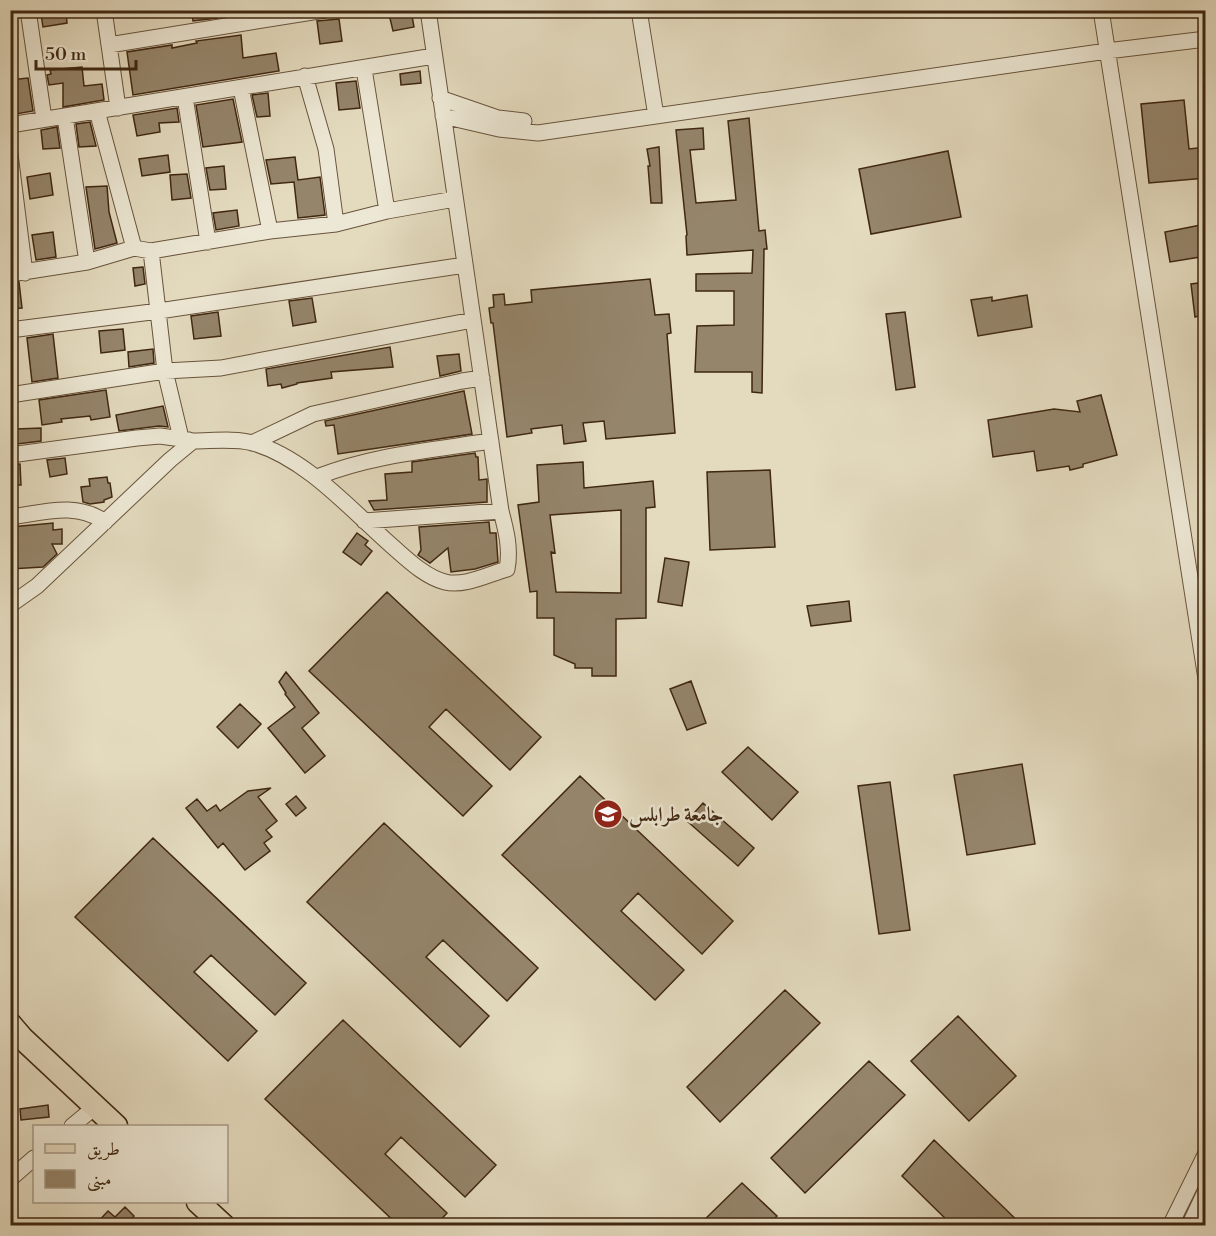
<svg xmlns="http://www.w3.org/2000/svg" width="1216" height="1236" viewBox="0 0 1216 1236" font-family="'Libre Bodoni',Amiri,serif">
<style>
.building{fill:#95856b;stroke:#3f2711;stroke-width:1.5;fill-rule:evenodd}
.lines{fill:none;stroke-linecap:round;stroke-linejoin:round}
.minor-casing{stroke:#68543c;stroke-width:17}
.primary-casing{stroke:#3f2711;stroke-width:25}
.minor{stroke:#ede8d5;stroke-width:15}
.primary{stroke:#e4dbbf;stroke-width:22}
.labels{text-anchor:middle;stroke-width:5;stroke-linejoin:round;paint-order:stroke}
.poi-label{font-size:20px;font-weight:bold;fill:#3f2711;stroke:#ede8d5;text-anchor:start}
</style>
<rect width="100%" height="100%" fill="#e4dbbf"/>
<filter id="stains"><feTurbulence type="fractalNoise" baseFrequency=".00333" numOctaves="4"/><feColorMatrix values="0 0 0 0 .2 0 0 0 0 .09 0 0 0 0 .02 0 0 0 .5 -.17"/></filter>
<radialGradient id="worn" r=".72"><stop offset=".6" stop-color="#630" stop-opacity="0"/><stop offset="1" stop-color="#630" stop-opacity=".3"/></radialGradient>
<path class="building" d="M192 10H216L217 18 193 21Z
M388 10H411L414 27 393 31Z
M66 11 67 23 43 27 41 14Z
M339 19 342 41 320 44 317 21Z
M241 35 243 58 276 53 279 71 133 95 127 52 172 45V48L197 43 196 41Z
M82 67 84 86 102 84 104 100 63 107V83L49 85 47 75 51 74 50 70Z
M420 71 421 83 401 85 400 74Z
M28 78 33 111 16 114 10 80Z
M356 81 360 108 339 110 336 83Z
M268 93 270 116 257 117 252 95Z
M233 99 242 142 203 147 196 105Z
M1184 100 1189 149 1206 147V178L1149 183 1141 104Z
M177 108 179 122 159 123 160 132 137 136 133 115Z
M749 118 759 231 765 230 767 249H764L762 393 752 392V372H695L697 326 734 325V291H696V274L752 273 753 250 687 255 686 236 687 235 676 130 703 128 704 149 690 150 696 203 736 200 728 121Z
M90 122 96 146 79 147 76 124Z
M57 127 60 148 43 149 41 130Z
M659 147 662 203H651L648 166H650L647 149Z
M948 151 961 217 871 234 859 169Z
M168 155 170 172 142 176 139 159Z
M295 157 298 180 320 177 325 215 298 218 294 182 271 184 266 160Z
M224 166 226 189 210 190 206 168Z
M50 173 53 195 30 199 27 177Z
M187 174 191 198 172 200 170 175Z
M107 186 109 212 117 243 95 249 86 187Z
M237 210 239 226 216 230 213 213Z
M1206 224V256L1170 262 1165 232Z
M53 232 56 257 36 260 32 235Z
M143 267 145 284 135 286 133 268Z
M650 279 655 315 669 314 671 333 667 334 675 433 606 439 604 421 583 423 586 441 564 444 562 425 531 429 532 433 507 437 493 323H491L489 308 494 307 493 295 504 294 505 305 532 302 531 290Z
M19 282 22 308 10 309V284Z
M1206 282V314L1195 317 1191 284Z
M1027 295 1032 327 978 336 971 300 992 297V301Z
M312 298 316 322 293 326 289 301Z
M218 312 221 336 194 339 191 316Z
M905 312 915 387 896 390 886 314Z
M123 329 125 350 101 353 99 331Z
M53 334 58 378 32 382 27 338Z
M390 347 393 367 331 372 332 378 297 383V384L282 388 281 384 268 386 266 369Z
M153 349 154 363 129 367 128 352Z
M459 354 461 371 440 376 437 356Z
M106 390 110 417 91 420 90 416 61 419 62 422 42 425 39 400Z
M464 391 472 434 338 454 334 425 326 426 325 421Z
M1101 395 1117 455 1083 464V467L1070 470 1069 466 1037 471 1034 451 993 457 988 420 1054 409 1080 412 1077 401Z
M163 406 168 427 159 426 119 431 116 415Z
M41 428V441L17 444 16 429Z
M475 453 476 457H478L479 480 487 479V502L374 510 369 501 387 500 385 474 412 472V462Z
M65 458 67 474 50 477 47 460Z
M583 462 584 488 653 481 655 507 646 508V618L616 619V676H592V668H575V664L554 655V618H537V591L530 592 518 505 539 502 537 465ZM621 510V593L556 592 551 552 555 553 550 515Z
M20 464 21 485H10V465Z
M770 470 775 547 710 550 707 472Z
M107 477 108 483H110L112 497 104 500V502L90 504 83 502 81 487 90 486 89 479Z
M489 522 490 533H496L498 562 475 569 451 572 448 548 430 563 418 555 421 550 419 527Z
M53 523V530L62 529V544H52L57 554 43 567 10 569 11 527Z
M357 533 368 541 365 545 372 551 361 565 343 552Z
M665 558 689 562 682 606 658 602Z
M387 592 541 737 510 770 446 709 429 727 492 786 463 816 309 671Z
M849 601 851 621 811 626 807 606Z
M286 672 319 713 302 728 325 756 305 773 268 728 295 707 285 694 286 693 279 682Z
M691 681 706 723 687 730 670 689Z
M240 704 261 724 238 748 217 727Z
M748 747 798 792 772 820 722 772Z
M1022 764 1035 844 967 855 954 775Z
M580 776 733 921 702 954 638 893 621 911 684 970 655 1000 502 855Z
M890 782 910 930 879 934 858 786Z
M271 788 258 797 277 821 266 830 272 837 264 843 270 851 245 870 223 843 218 848 186 808 197 799 207 811 216 805 220 811 248 791Z
M296 796 306 808 296 816 286 804Z
M703 803 754 848 738 866 687 821Z
M384 823 538 968 507 1001 443 940 426 957 489 1016 460 1047 307 902Z
M153 838 306 983 275 1015 211 955 194 972 257 1031 228 1061 75 917Z
M785 990 820 1023 720 1122 687 1087Z
M958 1016 1016 1076 969 1121 911 1061Z
M343 1020 496 1165 465 1197 401 1137 385 1154 447 1213 435 1226H399L265 1099Z
M869 1061 905 1095 805 1193 771 1158Z
M48 1105 49 1117 21 1120 20 1109Z
M934 1140 1023 1226H953L902 1176Z
M742 1183 777 1216 767 1226H698Z
M125 1207 134 1216 125 1226H94L108 1211 115 1217Z"/>
<g class="lines">
<g class="minor-casing">
<path id="minor" d="M28 10 44 119
M104 10 118 108
M639 10 656 116
M1101 10 1206 679
M109 45 325 10
M364 69 387 211
M305 76 326 149 336 224
M241 88 270 231
M185 97 208 242
M440 98 498 118 524 121
M97 111 134 248
M443 116 499 129 538 133 1107 51 1206 39
M65 117 87 262
M10 125 434 56
M10 154 25 273
M151 251 165 371 181 438
M10 274 87 262 134 248 151 251 270 231 336 224 387 211 455 199
M10 330 159 311 465 265
M10 395 165 371 221 368 473 320
M252 443 313 414 462 381 482 378
M10 455 137 438 160 436 189 440
M317 477C372 455 432 450 491 441
M10 517C42 513 76 501 105 522
M364 521 501 511
M10 605 37 586 170 460 193 441C212 441 235 438 253 443 306 458 351 510 392 546 407 559 425 577 445 582 464 587 489 574 507 569 511 549 506 530 501 511L428 10
M72 1126 95 1107
M10 1179 34 1158
M1170 1226 1206 1153
M1189 1226 1206 1190"/>
</g>
<g class="primary-casing">
<path id="primary" d="M10 1024 22 1038 116 1126
M198 1202 224 1226"/>
</g>
<use href="#minor" class="minor"/>
<use href="#primary" class="primary"/>
</g>
<defs>
<g id="university-disc" transform="scale(1.5)"><circle r="9.5" fill="#8f2418" stroke="#ede8d5"/><path d="M0-5L7-2L0 1L-7-2ZM-4 1L0 2.5L4 1V4Q0 6-4 4Z" fill="#fff"/></g>
</defs>
<g fill-rule="evenodd">
<use href="#university-disc" x="608" y="814"/>
</g>
<g class="labels">
<g class="poi-label">
<text x="629" y="821">جامعة طرابلس</text>
</g>
</g>
<rect width="1216" height="1236" fill="none" stroke="#e4dbbf" stroke-width="36"/>
<rect x="12" y="12" width="1192" height="1212" fill="none" stroke="#3f2711" stroke-width="3"/>
<rect x="18" y="18" width="1180" height="1200" fill="none" stroke="#3f2711" stroke-width="1.5"/>
<rect x="33" y="1125" width="195" height="78" fill="#ede8d5" stroke="#a79b87" stroke-width="1.5"/>
<rect x="45" y="1144" width="30" height="9" fill="#e4dbbf" stroke="#a79b87" stroke-width="1.5"/>
<text x="87" y="1155" font-size="18" fill="#3f2711">طريق</text>
<rect x="45" y="1170" width="30" height="18" fill="#95856b" stroke="#a79b87" stroke-width="1.5"/>
<text x="87" y="1185" font-size="18" fill="#3f2711">مبنى</text>
<path d="M36 60v9h100v-9" fill="none" stroke="#3f2711" stroke-width="3"/>
<text x="45" y="60" font-size="18" fill="#3f2711" stroke="#ede8d5" stroke-width="4.5" paint-order="stroke">50 m</text>
<rect width="100%" height="100%" filter="url(#stains)"/>
<rect width="100%" height="100%" fill="url(#worn)"/>
</svg>
